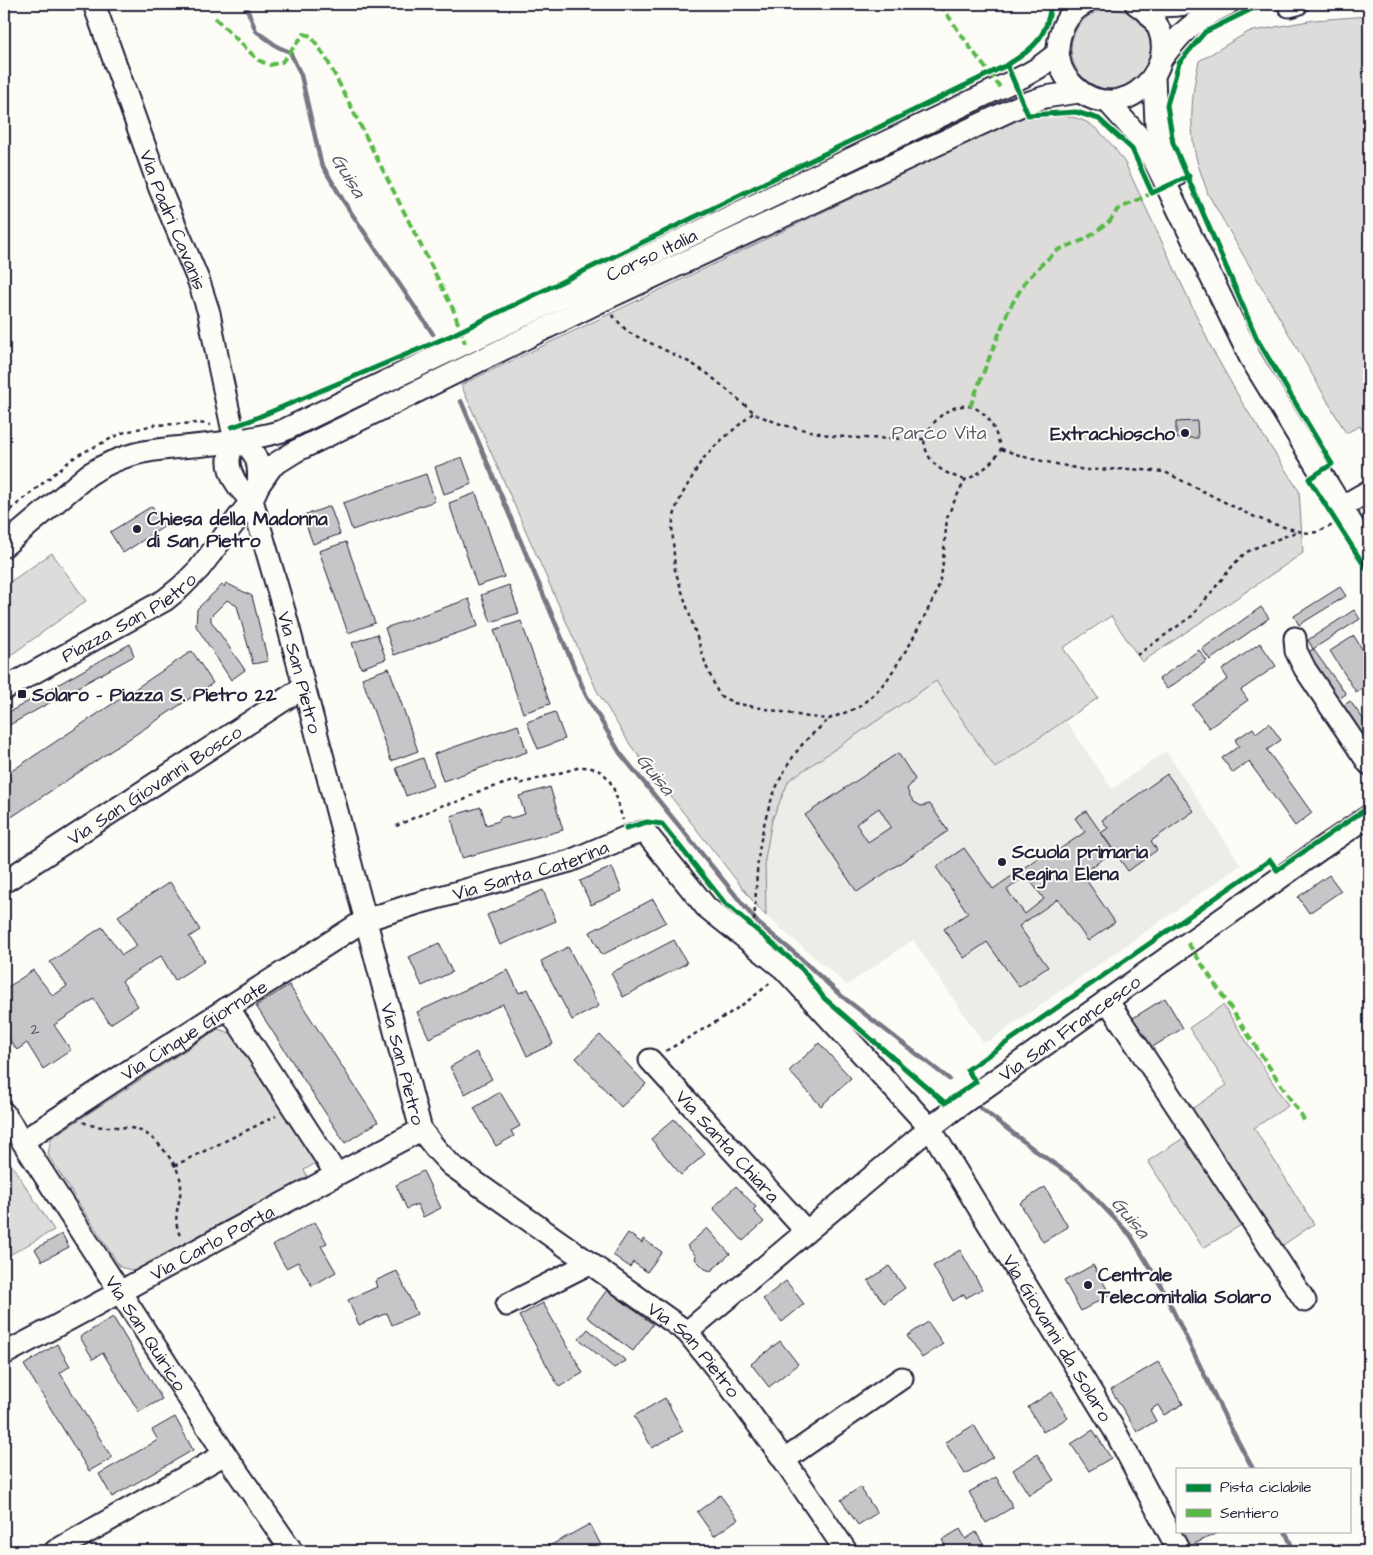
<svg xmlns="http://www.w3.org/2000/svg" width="1373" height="1555" viewBox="0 0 1373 1555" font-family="'Architects Daughter',sans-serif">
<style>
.built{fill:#ecece9}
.green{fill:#dddcdb;stroke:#807f8b}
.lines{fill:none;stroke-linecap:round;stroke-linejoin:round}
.stream{stroke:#787885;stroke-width:4.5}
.building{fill:#c6c6c8;stroke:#22223b;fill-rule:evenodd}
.minor-casing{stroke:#22223b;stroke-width:25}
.path{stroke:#22223b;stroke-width:2.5;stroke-dasharray:4 4;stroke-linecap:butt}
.minor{stroke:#fdfcf7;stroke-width:21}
.quiet{stroke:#58b947;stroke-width:4;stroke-dasharray:8 4;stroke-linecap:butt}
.cycleway-casing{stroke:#fdfcf7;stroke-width:8}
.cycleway{stroke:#00873e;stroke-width:5}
.poi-dot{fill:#22223b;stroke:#fdfcf7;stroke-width:2}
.labels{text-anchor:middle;stroke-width:4;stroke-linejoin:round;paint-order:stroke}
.number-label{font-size:16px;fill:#4b4b5e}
.street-label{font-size:19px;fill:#22223b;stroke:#fdfcf7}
.park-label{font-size:19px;fill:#5a5a6b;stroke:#fdfcf7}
.poi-label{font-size:19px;font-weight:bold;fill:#22223b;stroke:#fdfcf7;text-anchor:start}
.water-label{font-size:20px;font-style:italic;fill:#545466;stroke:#fdfcf7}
</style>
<rect width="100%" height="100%" fill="#fdfcf7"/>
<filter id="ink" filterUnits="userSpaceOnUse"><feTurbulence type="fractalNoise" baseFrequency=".02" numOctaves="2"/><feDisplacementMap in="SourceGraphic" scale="10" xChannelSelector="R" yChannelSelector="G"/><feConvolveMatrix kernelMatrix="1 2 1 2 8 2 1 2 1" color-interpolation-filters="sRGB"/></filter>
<g filter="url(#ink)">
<path class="built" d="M936 681 995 768 1066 721 1112 789 1166 751 1241 865 989 1041 983 1042 913 940 847 985 766 916 765 859 772 820 789 780Z"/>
<path class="green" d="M1071 49a40 40 0 1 1 80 0a40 40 0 1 1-80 0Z
M1369 16V443L1360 426 1346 433 1208 194C1204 181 1198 167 1195 153 1189 122 1192 91 1199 61L1248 32 1314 20Z
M1050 115C1061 116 1072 116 1082 120 1098 126 1116 149 1125 163L1212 349 1243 404 1299 491 1303 553 1142 662 1111 616 1063 648 1098 698 995 768 936 681 789 780 772 820 765 859 766 916 756 905 631 746 597 691 461 385 1019 118 1025 116Z
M52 553 86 601 4 660V586Z
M1223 1005 1288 1106 1254 1128 1314 1224 1280 1247 1190 1110 1227 1085 1189 1028Z
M218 1029 234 1034 318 1162 304 1170 308 1178 135 1271 120 1267 48 1155 51 1138Z
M1185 1137 1243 1224 1203 1248 1148 1161Z
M4 1153 54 1230 4 1258Z"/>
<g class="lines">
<path class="stream" d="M245 4 256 31 278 47 290 52 301 75 321 163 344 202 433 334
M461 401 586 695 620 753 758 923 797 955 839 994 949 1079
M978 1106 1036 1151 1079 1181 1131 1236 1161 1286 1226 1419 1253 1469
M1285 1531 1294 1551"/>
</g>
<path class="building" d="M1197 421 1198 438H1176V422Z
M462 457 472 484 444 494 435 467Z
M426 474 435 501 352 530 343 503Z
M476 493 504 577 477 586 449 503Z
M152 506 165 526 123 553 110 532Z
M330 506 340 534 313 544 303 516Z
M346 542 375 623 348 633 319 551Z
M226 583 252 596 268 661 253 664 237 606 227 600 211 616V621L245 670 231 680 196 626 197 609 222 585 224 587Z
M509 585 519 613 491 622 481 595Z
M1340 587 1346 596 1299 625 1294 616Z
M469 599 478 626 394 655 385 628Z
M1261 607 1269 618 1210 660 1202 649Z
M1354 610 1360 619 1313 649 1308 640Z
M521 621 550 704 523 713 494 630Z
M377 634 386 659 361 668 352 643Z
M1354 636 1369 660V691L1366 686 1356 692 1330 651Z
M1260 643 1276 666 1241 690 1248 700 1209 728 1192 705 1228 679 1222 670Z
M130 644 134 656 4 728V715Z
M1313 649 1346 694 1337 700 1304 655Z
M1199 650 1207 661 1167 689 1159 679Z
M192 651 213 683 4 822V776Z
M389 668 418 751 391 761 362 678Z
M1350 701 1369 727V748L1340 708Z
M555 712 565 739 538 749 527 722Z
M1269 723 1281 740 1267 750 1312 813 1295 826 1249 762 1233 773 1222 758 1239 746 1235 740 1253 728 1256 733Z
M518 725 527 752 443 781 434 754Z
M898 753 915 779 907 789 910 796 914 802 921 806 930 804 948 831 857 892 805 815ZM879 808 891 827 868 842 856 824Z
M423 758 433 786 406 796 396 768Z
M1167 774 1194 811 1151 841 1157 850 1128 871 1101 833 1108 828 1102 820Z
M550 787 563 830 462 858 451 816 481 807 486 825 499 821 500 818 508 816 511 818 525 814 519 796Z
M1086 811 1114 851 1082 874 1115 922 1088 941 1058 899 1019 926 1048 967 1019 987 987 942 964 958 944 929 968 913 936 867 964 848 993 889 1051 849 1054 853 1085 832 1075 818ZM1026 875 1044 899 1025 914 1007 890Z
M612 867 622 891 591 905 580 881Z
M1329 875 1341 891 1309 913 1298 897Z
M170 882 200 930 189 937 205 961 175 980 161 956 122 981 138 1006 110 1024 94 999 54 1025 71 1050 43 1069 27 1043 17 1050 4 1032V990L33 970 53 996 67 986 50 962 102 927 122 955 137 946 118 916Z
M543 890 556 921 500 945 487 915Z
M653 899 666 922 602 955 590 932Z
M674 940 687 963 623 997 611 973Z
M439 943 452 972 422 986 409 957Z
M568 947 599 1006 572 1020 541 961Z
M508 970 519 993 528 989 553 1044 527 1056 503 1004 429 1038 417 1012Z
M289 985 378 1122 345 1143 256 1006Z
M1165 998 1183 1028 1151 1048 1133 1018Z
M600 1035 646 1084 621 1107 576 1058Z
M819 1043 851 1078 821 1106 789 1071Z
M476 1052 492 1079 465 1094 450 1067Z
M500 1092 520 1126 511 1131 514 1136 496 1146 474 1108Z
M674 1119 705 1154 681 1175 651 1139Z
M423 1171 441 1208 423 1217 417 1204 407 1209 396 1185Z
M736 1186 756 1207 753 1210 764 1222 743 1241 713 1208Z
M1045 1187 1068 1227 1043 1242 1020 1203Z
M315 1222 327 1243 321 1246 336 1272 312 1286 298 1262 286 1268 273 1245Z
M707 1228 730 1254 711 1271 705 1269 695 1259 696 1256 687 1246Z
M628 1233 642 1243 643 1239 662 1252 647 1272 633 1262 630 1267 613 1255Z
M62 1234 69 1247 42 1261 35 1249Z
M960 1250 982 1289 966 1298 964 1294 953 1301 933 1266Z
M1093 1265 1110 1294 1081 1311 1064 1281Z
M889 1266 905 1288 884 1303 868 1281Z
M397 1271 417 1314 392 1325 387 1313 359 1325 348 1300 377 1287 375 1281Z
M786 1281 804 1304 782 1322 763 1299Z
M607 1290 653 1324 633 1351 587 1317Z
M543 1303 583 1373 559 1387 519 1316Z
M113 1317 162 1399 139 1412 103 1353 93 1359 80 1337Z
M928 1322 943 1344 922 1358 907 1336Z
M588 1329 626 1361 614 1368 579 1339Z
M780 1341 798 1364 769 1387 751 1364Z
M57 1344 70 1366 60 1373 112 1458 89 1471 24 1365Z
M1158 1362 1183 1404 1164 1415 1158 1405 1150 1410 1156 1421 1137 1432 1111 1390Z
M1052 1392 1068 1418 1043 1432 1028 1407Z
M665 1398 683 1431 652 1448 634 1416Z
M175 1417 193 1450 112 1497 99 1474 158 1440 152 1430Z
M974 1425 993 1457 965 1474 945 1442Z
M1093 1430 1111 1458 1089 1471 1071 1444Z
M1037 1454 1054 1480 1029 1495 1013 1470Z
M996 1477 1013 1507 986 1523 969 1492Z
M860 1487 877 1513 858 1525 841 1500Z
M720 1495 738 1519 714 1536 697 1512Z
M590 1524 604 1551H540Z
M960 1529 966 1539 976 1532 987 1551H948L942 1540Z
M1180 1531H1221L1188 1547Z"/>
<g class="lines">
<g class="minor-casing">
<g id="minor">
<path id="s1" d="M94 4 160 189 199 282 209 313 219 366 232 427 238 440"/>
<path d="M1084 4C1068 12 1059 30 1058 48 1058 60 1062 74 1071 83 1119 136 1194 61 1148 13 1145 10 1140 7 1136 4"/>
<path d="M1137 4C1154 6 1170 7 1187 4"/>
<path d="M1289 6 1297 4"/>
<path d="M1161 59C1168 51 1174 42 1182 34 1195 21 1211 12 1228 4"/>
<path d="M1154 77 1156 124 1160 137 1176 176"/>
<path d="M1107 101 1141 139 1156 164 1250 357 1369 552"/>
<path id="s2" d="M238 440C219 460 233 485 252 500L285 614 421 1130 436 1149 451 1165 687 1332 727 1382 784 1460 846 1551"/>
<path d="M238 440C258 450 260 466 258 486"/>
<path d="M1341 507 1369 491"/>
<path id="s3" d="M4 546 88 475C133 445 171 450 221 443 242 440 262 437 282 431L1024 76 1038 68 1058 53"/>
<path d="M1295 638 1296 651 1305 669 1369 764"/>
<path id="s4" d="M4 689 165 600 181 587 199 569 252 500 258 486 272 466 296 451 601 301 1024 104 1045 97 1079 92"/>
<path id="s5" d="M4 882 304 687"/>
<path d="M1107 1000 1305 1301"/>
<path d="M228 1007 336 1174"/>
<path id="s6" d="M650 1060 806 1231"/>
<path id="s7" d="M4 1113 225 1454 292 1551"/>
<path id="s8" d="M23 1141 132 1069 365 920 415 904 570 861 629 836 642 832H645L706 907 784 969 797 983 930 1128 1115 1431 1179 1551"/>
<path d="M507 1305 590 1263"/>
<path id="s9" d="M687 1332 930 1128 956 1108 1319 850 1369 816"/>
<path id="s10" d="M4 1354C144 1280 281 1203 421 1130"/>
<path d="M784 1460 902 1378"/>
<path d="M55 1551 225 1454"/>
</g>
</g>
<path class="path" d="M612 315 628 332 691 363 708 374 757 415 783 425 833 436 858 438 924 439
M753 413 717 444 702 460 683 493 676 508 672 526 675 570 707 668 719 695 734 703 809 717 829 719 859 707 874 694 887 680 910 644 937 592 942 571 947 518 952 506 965 480 976 475 986 467 995 458 1001 449C997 437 994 425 986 416 963 392 934 415 924 439 926 465 944 473 965 480
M1001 449 1028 458 1085 470 1131 469 1165 472 1248 514 1270 523 1302 532 1310 533 1317 532 1333 525
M4 515 76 456 122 433 153 425 199 423 211 425
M1137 655 1192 616 1235 563 1244 554 1252 549 1296 532
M396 826 440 806 464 800 477 792 517 780 519 784 581 767C614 766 615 796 623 820
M754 921C756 898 756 875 759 852 764 814 777 776 801 746 809 736 820 728 829 719
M666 1051C702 1029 741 1010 772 981
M83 1122C102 1132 124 1122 143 1132 158 1139 182 1169 181 1186 180 1207 171 1217 181 1238
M174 1166 276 1116"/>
<use href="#minor" class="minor"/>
<path class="quiet" d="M940 4 969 46 1000 87
M215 18 258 60 270 65 282 62 304 34 311 36 326 58 342 89 453 309 465 343
M970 407 982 376 1009 309 1025 282 1043 263 1058 250 1086 239 1110 221 1117 210 1152 193
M1188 943 1306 1123"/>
<g class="cycleway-casing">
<path id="cycleway" d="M1262 4 1205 32 1179 63 1167 105 1173 143 1257 339 1332 464 1309 479 1369 573
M1007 65 1028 115 1076 112 1099 119 1132 149 1152 193 1189 176
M232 427 249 421 450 336 1007 65C1034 49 1047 37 1051 4
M626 828 647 822 662 824 724 902 802 969 824 998 945 1103 976 1082 967 1070 1270 860 1277 870 1369 807"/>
</g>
<use href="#cycleway" class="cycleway"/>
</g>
</g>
<g class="poi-dot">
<circle cx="1185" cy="433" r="5"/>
<circle cx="137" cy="529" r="5"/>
<rect x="17" y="689" width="10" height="10" rx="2.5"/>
<circle cx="1002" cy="862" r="5"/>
<circle cx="1088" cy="1285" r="5"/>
</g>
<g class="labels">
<g class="number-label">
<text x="35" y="1034">2</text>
</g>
<g class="street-label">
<text dy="7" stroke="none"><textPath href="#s1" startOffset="230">Via Padri Cavanis</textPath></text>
<text dy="7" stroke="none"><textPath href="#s3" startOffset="720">Corso Italia</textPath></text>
<text dy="7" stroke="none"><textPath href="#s4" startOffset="144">Piazza San Pietro</textPath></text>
<text dy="7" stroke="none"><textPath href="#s2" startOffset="249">Via San Pietro</textPath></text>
<text dy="7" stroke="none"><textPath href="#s5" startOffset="179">Via San Giovanni Bosco</textPath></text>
<text dy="7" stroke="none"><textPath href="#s8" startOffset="580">Via Santa Caterina</textPath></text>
<text dy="7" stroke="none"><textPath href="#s9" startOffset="489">Via San Francesco</textPath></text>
<text dy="7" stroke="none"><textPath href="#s8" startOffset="204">Via Cinque Giornate</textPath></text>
<text dy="7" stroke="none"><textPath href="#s2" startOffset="654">Via San Pietro</textPath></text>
<text dy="7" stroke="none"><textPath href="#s6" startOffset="116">Via Santa Chiara</textPath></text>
<text dy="7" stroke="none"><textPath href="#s10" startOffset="236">Via Carlo Porta</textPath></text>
<text dy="7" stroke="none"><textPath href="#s7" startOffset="262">Via San Quirico</textPath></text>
<text dy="7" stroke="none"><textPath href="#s8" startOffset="1359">Via Giovanni da Solaro</textPath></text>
<text dy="7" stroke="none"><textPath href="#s2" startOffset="1075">Via San Pietro</textPath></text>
</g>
<g class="park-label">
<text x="939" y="439">Parco Vita</text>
</g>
<g class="poi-label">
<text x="1175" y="440" text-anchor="end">Extrachioscho</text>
<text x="147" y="525">Chiesa della Madonna<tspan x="147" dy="22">di San Pietro</tspan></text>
<text x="32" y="701">Solaro - Piazza S. Pietro 22</text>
<text x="1012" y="858">Scuola primaria<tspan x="1012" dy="22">Regina Elena</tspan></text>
<text x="1098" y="1281">Centrale<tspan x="1098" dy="22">Telecomitalia Solaro</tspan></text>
</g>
<g class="water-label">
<text transform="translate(349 175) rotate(59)" y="7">Guisa</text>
<text transform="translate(656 774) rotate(51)" y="7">Guisa</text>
<text transform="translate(1131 1217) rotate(50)" y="7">Guisa</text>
</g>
</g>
<rect width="1373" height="1555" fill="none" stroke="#fdfcf7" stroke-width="20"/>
<rect x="10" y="10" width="1353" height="1535" fill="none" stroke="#22223b" stroke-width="2" filter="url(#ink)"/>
<rect x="1176" y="1468" width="175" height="65" fill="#fdfcf7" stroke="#a5a5ac"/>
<rect x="1186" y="1484" width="25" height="8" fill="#00873e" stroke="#a5a5ac"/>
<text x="1220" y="1492" font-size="15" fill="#22223b">Pista ciclabile</text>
<rect x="1186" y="1509" width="25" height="8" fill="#58b947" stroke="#a5a5ac"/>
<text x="1220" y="1518" font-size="15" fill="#22223b">Sentiero</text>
</svg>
